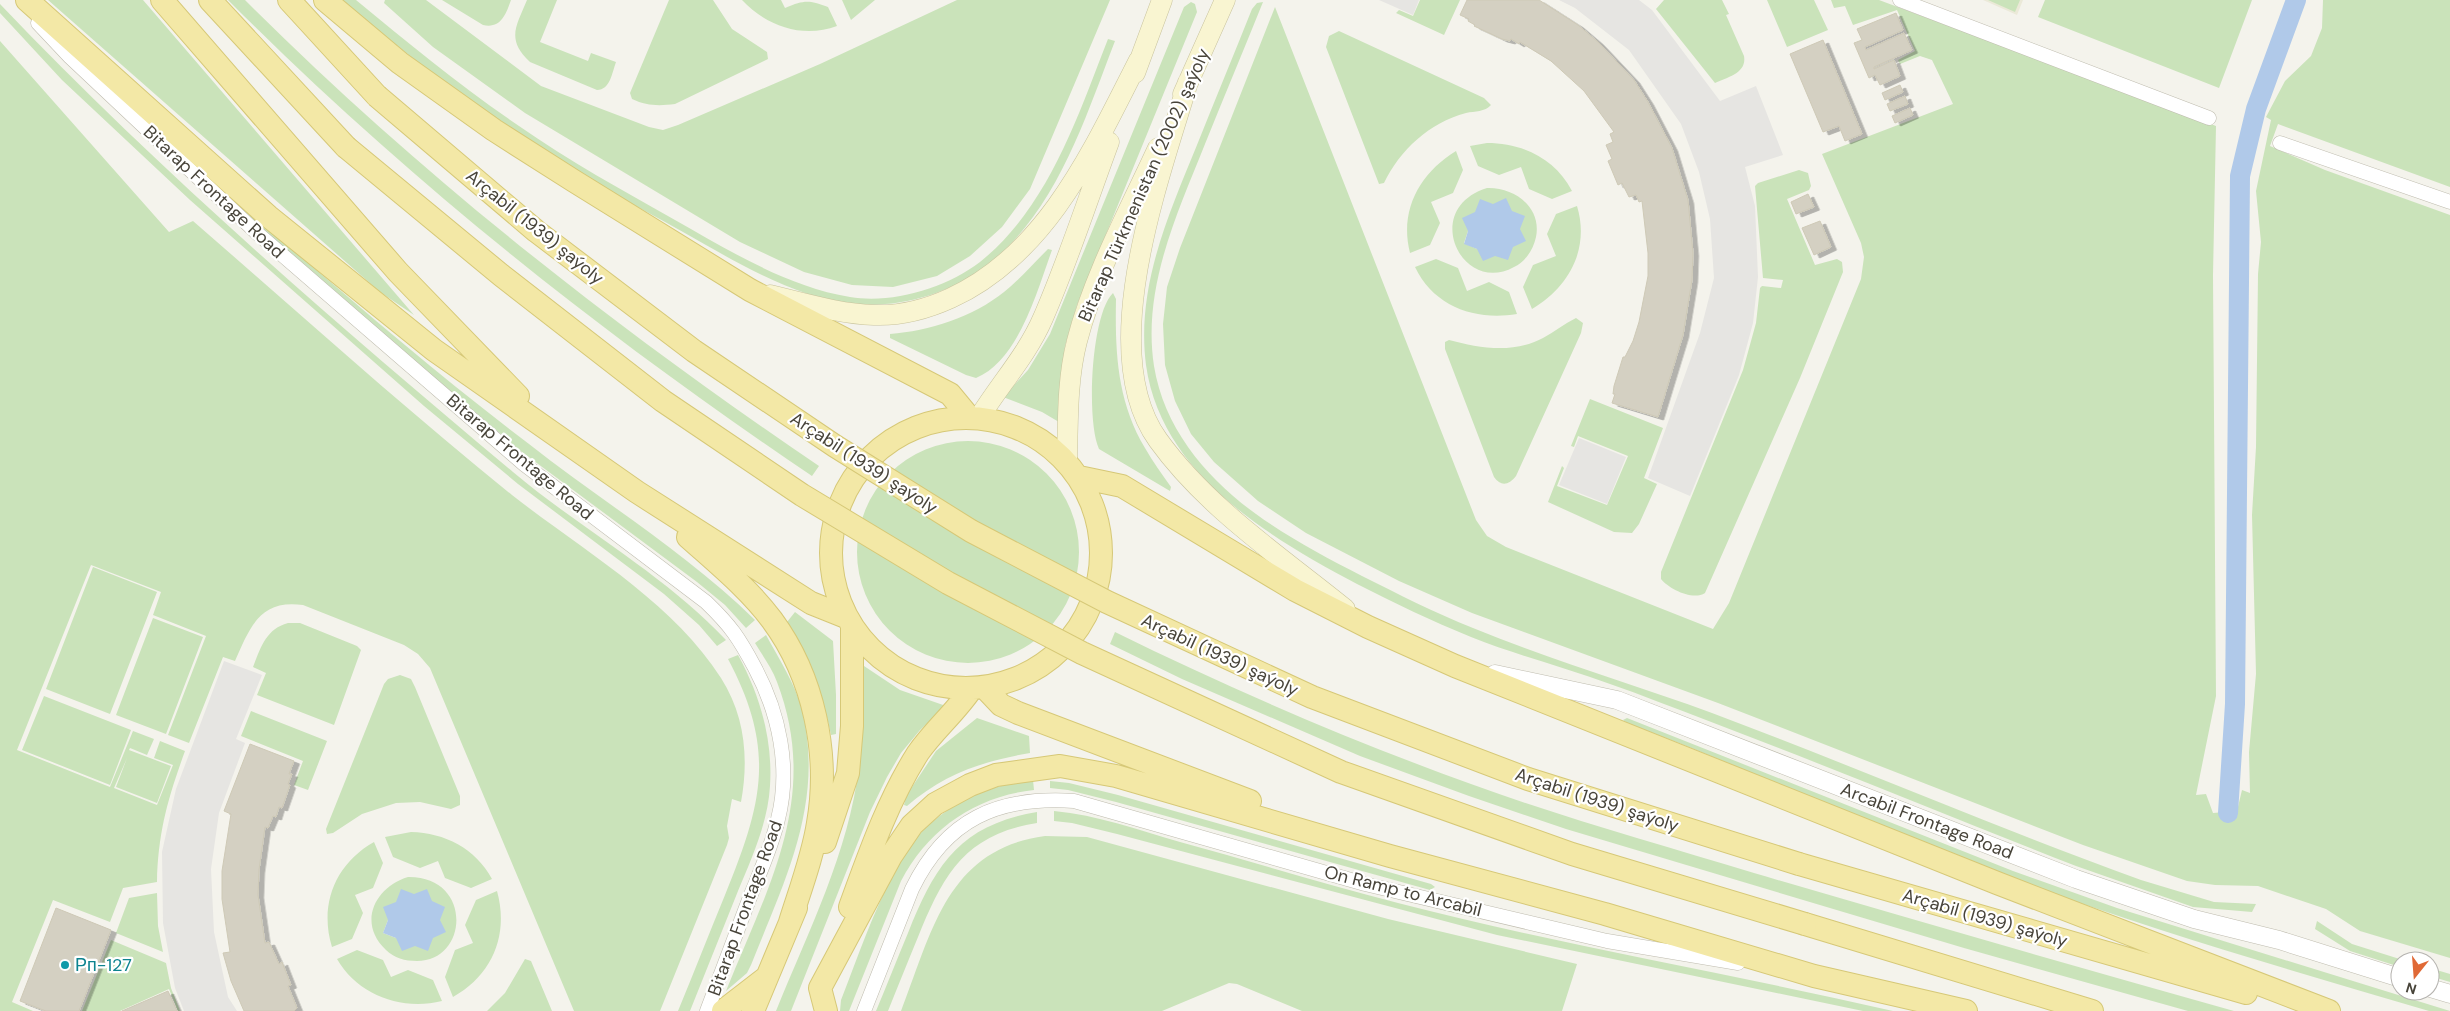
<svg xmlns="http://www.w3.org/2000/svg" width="2450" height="1011" viewBox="0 0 2450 1011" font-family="'DM Sans',sans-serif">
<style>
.education{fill:#ebe9d8}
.green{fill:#cae3ba;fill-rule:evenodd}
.parking{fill:#e6e5e2}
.water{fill:#b0c9e9}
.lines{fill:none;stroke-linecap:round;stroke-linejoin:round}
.canal{stroke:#b0c9e9;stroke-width:20}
.building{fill:#d4d0c2;stroke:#cec9b6;filter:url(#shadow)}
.minor-casing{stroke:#bfbcaf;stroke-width:15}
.tertiary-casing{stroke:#bfbcaf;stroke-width:19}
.secondary-casing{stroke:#c8c39d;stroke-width:21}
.primary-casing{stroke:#d6c877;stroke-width:24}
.minor{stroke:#fff;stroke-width:14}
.tertiary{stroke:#fff;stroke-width:18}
.secondary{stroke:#f9f5d1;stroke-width:20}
.primary{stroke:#f3e8a6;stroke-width:22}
.primary-bridge-casing{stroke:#d6c877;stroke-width:24;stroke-linecap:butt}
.primary-bridge{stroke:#f3e8a6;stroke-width:22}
.culture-dot{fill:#0f9aa8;stroke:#fff;stroke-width:2}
.labels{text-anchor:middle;stroke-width:4.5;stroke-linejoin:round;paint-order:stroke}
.street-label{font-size:18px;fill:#48443a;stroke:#fff}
.culture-label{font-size:18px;fill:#0d838f;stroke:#fff;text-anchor:start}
</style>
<defs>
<filter id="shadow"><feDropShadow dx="5.5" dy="3" stdDeviation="0" flood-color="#0004"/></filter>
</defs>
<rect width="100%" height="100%" fill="#f4f3ec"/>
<path class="education" d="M1983 0H2023L2017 15Z"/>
<path class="green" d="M48 0H143L414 315 380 292Z
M228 0H245C420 175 614 327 819 466L812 476C603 335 406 179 228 0Z
M342 0H356C409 44 462 87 519 126 569 161 622 190 675 220 730 251 786 286 850 297 893 304 946 288 980 262 1049 206 1077 118 1108 39L1115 41C1084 121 1055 216 982 269 945 295 899 308 854 304 795 299 733 260 683 232 626 200 567 170 513 133 453 92 398 47 342 0Z
M385 0H426L541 86 649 127 663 130 678 125 820 64 957 0H1110L1030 189 1002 227 970 256 937 276 893 287 852 285 804 272 740 242 525 113 433 47 384 3Z
M442 0H511C506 14 501 29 483 25Z
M527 0H557L540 42 588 61 591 53 616 62C612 73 610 90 597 90L530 62C506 39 516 27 527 0Z
M669 0H713L732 29 767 52 768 59 675 104C659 106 647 106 632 99L630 93Z
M742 0H781L785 8C805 0 808 0 828 7L837 26C803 39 766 26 742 0Z
M842 0H875L851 20Z
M1420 0H1460L1444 35 1396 13 1399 10 1413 16Z
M1664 0H1722L1729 14 1726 15 1744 56C1747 73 1728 77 1715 83L1656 9Z
M1767 0H1814L1828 30 1787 47Z
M1831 0H1879L2216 126 2213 275 2216 696 2196 795 2206 794 2213 813 2237 811 2242 790 2250 793 2249 752 2256 674 2252 515 2256 447 2258 274 2261 242 2256 191 2271 120 2266 117 2285 81 2311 56 2322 28 2323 0H2450V187L2278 124 2270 146 2325 170 2450 215V958L2360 931 2326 909 2258 886 2215 885 2187 881 2083 845 1718 703 1472 613 1399 581 1306 533 1258 501 1214 462 1191 434 1175 401 1165 365 1163 324 1167 287 1180 248 1275 7 1476 520 1487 536 1506 547 1713 629 1729 603 1861 279 1864 257 1861 243 1822 154 1953 104 1932 60 1920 56 1900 64 1898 60 1915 51 1897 10 1853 25 1845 6 1834 8Z
M1988 0H2020L2015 12Z
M2045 0H2252L2219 88 2038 17Z
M1191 2 1195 4 1197 12 1077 305 1065 346 1062 370 1064 425 1042 412 1003 397 1028 370 1050 334 1184 7Z
M1263 2C1244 49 1224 97 1205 144 1177 214 1142 288 1154 366 1164 428 1206 478 1256 514 1289 538 1325 557 1362 576 1398 594 1435 613 1473 628 1551 660 1633 684 1712 713 1856 767 1997 828 2141 880L2214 902 2256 904 2252 912 2193 907 2076 866C1953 818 1830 767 1706 720 1674 708 1642 695 1610 684 1564 667 1516 655 1471 637 1432 621 1394 603 1357 584 1269 537 1161 474 1146 365 1136 287 1168 216 1197 145 1215 100 1234 54 1252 9L1257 3Z
M0 4C159 171 335 323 513 472 582 530 664 574 726 640L717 646 699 625 664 594 518 484 424 406 190 200 62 80 0 13Z
M1339 31 1484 98 1491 105C1485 112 1475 111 1466 113 1429 123 1400 150 1384 183L1379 184 1326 47 1329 36Z
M0 41 169 232 193 221C299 313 403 407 512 495 582 550 672 601 721 678 745 716 749 758 741 802L732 799 727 826 729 838 727 845 660 1011H574L430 668 418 654 404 645 303 605C260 599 250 627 235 661L223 657 189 743 168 735 206 636 153 615 161 592 91 565 17 750 110 787 133 731 154 739 147 755 130 748 129 750 171 766 157 803 116 787 127 758 114 788 157 805 173 765 154 758 160 741 185 751C168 798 158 832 157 882L123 888 110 922 53 900 12 1002 33 1011H0Z
M1487 143C1522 143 1555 158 1572 191L1552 199 1529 189 1521 167 1499 175 1478 166 1470 146Z
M1456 151 1463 170 1453 193 1431 202 1440 223 1430 245 1410 253C1399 210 1420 173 1456 151Z
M193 163C303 258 413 356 529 444 604 503 687 553 755 620L746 628 725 605 697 582 522 452 351 307 191 166Z
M1799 170 1808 173 1811 186 1809 190 1787 199 1815 265 1837 259 1842 262 1843 272 1800 378 1705 593C1693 601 1669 589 1661 579V572L1743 370 1756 323 1760 288 1762 286 1781 288 1783 280 1763 278 1755 186 1758 183Z
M1487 188C1514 187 1542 207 1536 237 1533 250 1526 261 1514 267 1462 296 1420 209 1487 188ZM1468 231 1477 249 1464 243Z
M1577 206C1590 249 1569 287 1532 309L1523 287 1533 265 1556 256 1547 234 1556 214Z
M1048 249 1052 250C1037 291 1019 360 976 378L966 375 890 338V334C929 331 973 317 1004 292 1020 279 1034 263 1048 249Z
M1436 259 1458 268 1467 291 1489 282 1509 292 1517 314C1476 321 1434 307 1415 267Z
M1113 293 1116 299C1115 352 1117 401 1145 448 1153 462 1162 474 1171 487L1170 491 1099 449C1086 421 1091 314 1113 293Z
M1576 318 1583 323 1581 333 1516 476C1509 485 1501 487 1494 477L1445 349V342L1449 340C1479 348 1513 354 1543 338 1554 332 1564 324 1576 318Z
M1590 399 1663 428 1644 478 1657 484 1639 524 1632 533 1614 532 1548 502 1562 466 1564 468 1557 486 1607 505 1628 456 1578 436 1574 447 1571 446Z
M857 552a111 111 0 1 1 222 0a111 111 0 1 1-222 0Z
M93 567 157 592 110 714 46 689Z
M795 612 833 641 836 695V734L831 735C823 694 808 658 787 622Z
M153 618 203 637 166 734 116 715Z
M288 623H300L357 646 361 650 334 725 257 695 266 673 253 667C261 647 266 629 288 623Z
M1115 632C1231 689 1349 740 1471 784 1564 818 1659 844 1754 873 1914 920 2074 966 2234 1011H2188L1964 948 1566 829 1469 796 1360 756 1182 679 1110 644Z
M766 635C779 659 795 683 802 710 825 803 784 882 751 965L747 973 726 991C768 886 821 797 777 682 772 668 762 655 755 643Z
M738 655C760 695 773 740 770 786 768 822 752 858 738 891 722 931 706 971 690 1011H678C694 972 709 934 725 895 762 804 777 751 728 659Z
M861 664 900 690 946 706 920 730 901 753 887 777 870 812 791 1011H776C808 932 849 852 859 766 863 733 860 697 861 664Z
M400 675 411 679 415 687 460 796V805L451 809 420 802 396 803 362 814 333 833 327 834 326 829 384 684 388 679Z
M44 696 131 730 110 785 22 750Z
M251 711 327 741 308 790 294 785 303 761 241 736Z
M977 718 1029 736 1030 753C983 761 944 774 907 806L904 805 906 796 936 751Z
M1627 718 2013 871 2117 908 2450 1011H2429C2289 970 2149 929 2012 879 1883 831 1757 772 1627 723L1623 720Z
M1033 780 1034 790C976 796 928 829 901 881L849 1011H840L841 1000C858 957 873 911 896 870 901 861 905 851 911 844 940 807 987 784 1033 780Z
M1050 781 1069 783 1118 795 1431 884 1435 887 1430 890 1116 802 1068 790 1050 788Z
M1054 811C1097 815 1139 830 1180 842 1253 862 1325 884 1398 903 1561 945 1728 973 1893 1011H1863L1497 935 1117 834 1072 823 1054 821Z
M1037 812V823C965 834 943 875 918 937 908 961 898 986 888 1011H876C887 985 897 959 908 933 935 865 960 825 1037 812Z
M411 832C445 833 475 848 492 879L471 888 445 878 438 861 420 868 393 857 385 837Z
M1045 836 1087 837 1388 919 1577 964 1562 1011H1302L1237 984 1229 983 1162 1011H901C932 932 947 849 1045 836Z
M374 842 383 863 373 888 355 895 363 913 352 939 332 947C319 905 335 864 374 842Z
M408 877C473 876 469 961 417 961 405 961 394 958 386 950 357 923 375 887 408 877ZM388 920 396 938 383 933Z
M497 891C509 934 493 975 453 997L445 977 455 950 473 943 465 925 476 900Z
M157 893 158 926 163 952 116 933 129 898Z
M2317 921 2352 944 2406 961H2400V967L2350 951 2315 929Z
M111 940 166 963 171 988 180 1011H178L169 989 120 1011H82Z
M357 950 383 960 391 977 408 970 433 980 442 1001C401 1011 358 995 337 959Z
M525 959 531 961 552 1011H487L505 993Z
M2430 968 2450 974V982L2430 976Z"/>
<path class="parking" d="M1379 0H1419L1413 15Z
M1559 0H1639L1652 10 1720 101 1756 86 1783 155 1745 167 1755 206 1758 277 1753 323 1739 375 1690 496 1648 478 1700 333 1714 278 1710 219 1699 172 1681 124 1629 50 1575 8Z
M1579 438 1626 457 1607 504 1559 485Z
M224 661 262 675 236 739 245 743 219 813 211 869 214 932 228 997 237 1011H184L175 988 163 923 162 852 176 789Z"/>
<path class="water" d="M1506 198 1512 211 1525 216 1520 229 1526 241 1513 247 1508 260 1495 256 1483 261 1477 249 1464 244 1468 231 1462 218 1475 212 1480 199 1493 204Z
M401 889 414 894 427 889 432 901 445 907 440 920 446 932 433 938 428 951 415 946 402 951 396 938 383 933 388 920 383 907 396 902Z"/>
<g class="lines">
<path class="canal" d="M2228 813 2235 704 2240 176 2256 109 2296 0"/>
</g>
<path class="building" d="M1467 0H1539L1578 25 1598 42 1634 80 1648 102 1672 148 1688 200 1693 253 1692 280 1683 335 1658 417 1612 403 1615 394H1613L1614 386 1623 357H1625L1633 341 1639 322 1648 276V253L1642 201 1639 202 1636 195 1629 197 1622 183 1618 185 1608 161 1612 159 1606 145 1613 142 1610 134 1614 132 1584 91 1551 61 1520 42 1519 44 1511 39 1510 41 1502 39 1474 26 1475 25 1468 21 1469 19 1460 15Z
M1896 13 1903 30 1865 47 1866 50 1904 33 1912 50 1874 67V69L1894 60 1900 76 1880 85 1875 75 1869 78 1854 43 1862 40 1857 29Z
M1823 40 1862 134 1845 141 1839 126 1823 132 1790 54Z
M1900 85 1903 92 1885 100 1882 93Z
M1905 96 1908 104 1890 111 1887 104Z
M1910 108 1913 115 1895 123 1892 116Z
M1808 194 1814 207 1796 214 1791 202Z
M1820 221 1831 247 1814 255 1802 228Z
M250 744 294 761 289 774H292L288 784 290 785 282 808 279 807 276 817 273 816 268 828 265 827 259 870 258 895 265 943 269 942 279 964 282 962 291 985 288 986 297 1008 294 1011H244L231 981 223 953 230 952 222 899V871L231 814 224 811Z
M56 908 111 930 79 1011H46L20 1001Z
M168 991 177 1011H122Z"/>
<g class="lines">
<g class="minor-casing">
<path id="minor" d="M1900 0 2209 118
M38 23 70 57 257 233 525 465 706 602C731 626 739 638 755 668 779 713 791 768 778 819 772 846 760 872 750 897 736 935 721 973 707 1011
M2280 143 2450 202
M864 1011 912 889C946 819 998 796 1074 801L1365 884 1607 941 1738 963"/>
</g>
<g class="tertiary-casing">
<path id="tertiary" d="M1495 674 1617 700 2076 879 2194 919 2279 940 2400 978
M2430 988 2450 994"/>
</g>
<g class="secondary-casing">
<path id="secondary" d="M1135 73 1162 0
M1188 82C1160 177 1094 351 1158 440 1207 508 1281 557 1345 609
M1183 94 1225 0
M770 295C804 303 839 314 874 315 900 316 927 309 951 298 1047 254 1093 150 1139 60
M979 418C1000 384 1027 355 1043 318 1068 261 1087 201 1109 142
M1067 462C1068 422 1067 379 1077 341 1094 275 1130 209 1158 148"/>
</g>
<g class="primary-casing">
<path id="primary" d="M27 0 268 216 434 350 637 492 811 603 846 617
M162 0 398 272 518 396
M210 0 346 147
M289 0 377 96
M325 0 400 63 494 130 574 181 750 290 950 394 969 417
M831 553a135 135 0 1 1 270 0a135 135 0 1 1-270 0Z
M1079 477 1122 486 1295 590 1368 627 1455 666 1997 883 2329 1011
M688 537C717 563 749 589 772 620 814 677 830 754 818 823 813 856 800 890 790 922
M984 687 1001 705 1018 713 1250 801
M825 842 848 773 852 726V627
M1799 864 2246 993
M850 907C869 855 888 800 918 753 934 730 956 712 972 688
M1805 924 2092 1011
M723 1011 767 977
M753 1011 796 908
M826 1011 820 988 891 856 912 825 935 804 970 785 996 775 1060 766 1116 776 1390 856 1605 914 1814 976 1966 1011"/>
</g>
<use href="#minor" class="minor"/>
<use href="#tertiary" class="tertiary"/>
<use href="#secondary" class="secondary"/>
<use href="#primary" class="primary"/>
<g class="primary-bridge-casing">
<path id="primary-bridge" d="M377 96 536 231 694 351 835 446 971 531 1107 602 1312 697 1528 779 1799 864
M346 147 501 275 663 401 802 495 948 583 1082 653 1341 772 1572 854 1805 924"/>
</g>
<use href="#primary-bridge" class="primary-bridge"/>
</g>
<circle class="culture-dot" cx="65" cy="965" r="5"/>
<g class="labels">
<g class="street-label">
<text transform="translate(1144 185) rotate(-66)" y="6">Bitarap Türkmenistan (2002) şaýoly</text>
<text transform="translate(214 192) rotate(43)" y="6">Bitarap Frontage Road</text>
<text transform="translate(535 227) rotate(39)" y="6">Arçabil (1939) şaýoly</text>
<text transform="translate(520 457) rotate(40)" y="6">Bitarap Frontage Road</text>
<text transform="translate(864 463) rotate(33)" y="6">Arçabil (1939) şaýoly</text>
<text transform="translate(1220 655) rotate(25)" y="6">Arçabil (1939) şaýoly</text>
<text transform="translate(1597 800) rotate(18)" y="6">Arçabil (1939) şaýoly</text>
<text transform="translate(1927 821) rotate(21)" y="6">Arcabil Frontage Road</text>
<text transform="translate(1403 891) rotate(14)" y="6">On Ramp to Arcabil</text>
<text transform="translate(745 908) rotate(-70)" y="6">Bitarap Frontage Road</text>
<text transform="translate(1985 918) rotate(16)" y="6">Arçabil (1939) şaýoly</text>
</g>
<g class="culture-label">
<text x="75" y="971">Рп-127</text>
</g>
</g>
<g transform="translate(2415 976) rotate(197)"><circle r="24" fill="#ffffff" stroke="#b6b4b0"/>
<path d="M0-4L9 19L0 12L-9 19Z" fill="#e06936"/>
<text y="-8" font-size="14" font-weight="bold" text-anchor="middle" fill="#48443a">N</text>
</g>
</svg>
